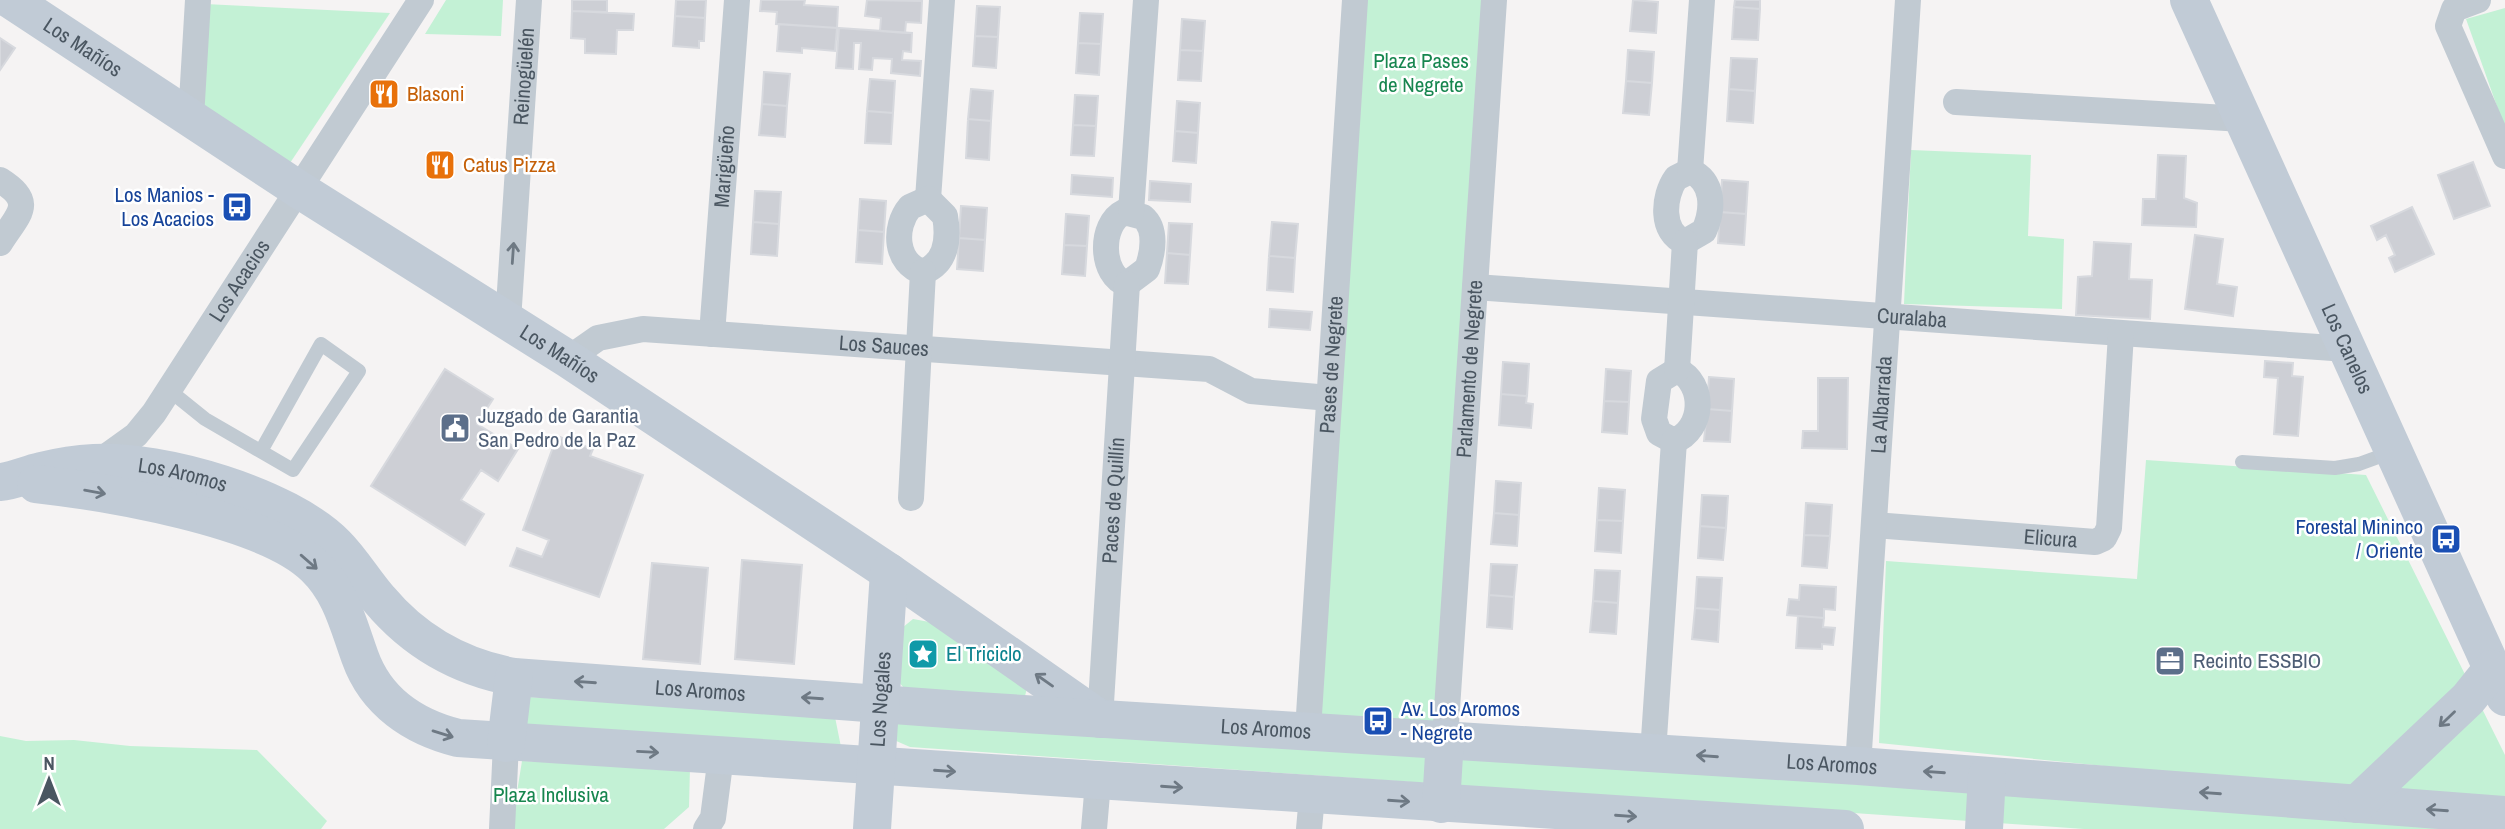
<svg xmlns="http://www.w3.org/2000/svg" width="2505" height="829" viewBox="0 0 2505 829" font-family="'Archivo Narrow',sans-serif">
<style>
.green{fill:#c3f1d5}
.building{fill:#cdcfd5;stroke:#d7d9de;stroke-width:2}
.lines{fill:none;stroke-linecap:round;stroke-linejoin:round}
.lane{stroke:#c1cad2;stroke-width:14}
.street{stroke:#c1cad2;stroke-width:26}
.secondary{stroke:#c1cbd6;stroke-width:38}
.oneway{stroke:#6e7983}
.oneway2{stroke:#6e7984}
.labels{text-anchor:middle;stroke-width:5;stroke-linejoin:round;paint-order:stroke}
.street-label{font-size:21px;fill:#4a5661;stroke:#fff}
.park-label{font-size:21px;fill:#17864f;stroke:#fff}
.food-label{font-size:21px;fill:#c56008;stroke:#fff;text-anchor:start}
.transit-label{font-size:21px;fill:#164399;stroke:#fff;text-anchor:end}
.service-label{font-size:21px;fill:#4e5e75;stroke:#fff;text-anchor:start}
.culture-label{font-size:21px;fill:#0d838f;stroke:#fff;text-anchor:start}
</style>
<rect width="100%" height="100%" fill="#f5f3f3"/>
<path class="green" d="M446 0H503L501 36 425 34Z
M1366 0H1486L1436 731 1319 723Z
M205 4 390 13 290 163 200 105Z
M2505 8V129L2466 19Z
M1911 150 2031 155 2028 236 2064 239 2062 309 1904 304Z
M2146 460 2366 475 2505 755V807L1879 743 1886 561 2137 579Z
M913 619 935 623 1027 688 1025 696 904 688 898 681 902 628Z
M529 697 835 717 843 757 525 728Z
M894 721H943L2497 829H2084L910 747 894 740Z
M0 736 26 741 74 740 130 746 257 750 327 821 321 829H0Z
M522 761 690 767 689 807 664 829H511Z"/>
<path class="building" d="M572 0H607V12L572 11Z
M676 0H706L705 18 675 16Z
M761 0H805L804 5 838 7 837 28 776 24 777 12 760 11Z
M867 0 922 1 921 23 906 22 905 33 880 31 881 18 865 16Z
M1633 0 1658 2 1656 33 1630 31Z
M1735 0H1760V9L1734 7Z
M977 6 1000 7 998 37 975 36Z
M1734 7 1760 9 1758 40 1732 39Z
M572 11 634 14 633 30H617L616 54 585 53V39L571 38Z
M1080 13 1103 14 1101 44 1078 43Z
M675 16 705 18 704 41H699V48L673 46Z
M1182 19 1205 21 1203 51 1180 50Z
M779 24 837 28 835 51 802 48V53L777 51Z
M839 28 912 33 911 52 903 51 902 60 921 61 920 76 891 73 892 59 873 58 872 70 859 69 861 43H854L853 69 836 68Z
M975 36 998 37 996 68 973 66Z
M0 38 15 48 0 70Z
M1078 43 1101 44 1099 75 1076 73Z
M1180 50 1203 51 1201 81 1178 80Z
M1628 50 1654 52 1652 83 1626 81Z
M1731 58 1757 59 1755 91 1729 89Z
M764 72 790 74 787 106 762 104Z
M870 79 895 81 893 113 867 111Z
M1626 81 1652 83 1649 115 1623 113Z
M971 89 993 91 991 121 968 119Z
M1729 89 1755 91 1753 123 1727 121Z
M1075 95 1098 96 1096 126 1073 125Z
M1177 101 1200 103 1198 133 1175 131Z
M762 104 787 106 785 137 759 135Z
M867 111 893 113 891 144 865 143Z
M968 119 991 121 989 160 966 158Z
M1073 125 1096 126 1094 156 1071 155Z
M1175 131 1198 133 1196 163 1173 161Z
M2158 155 2186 156 2184 198 2197 203 2196 227 2142 225 2143 199H2156Z
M2473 162 2490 206 2454 219 2438 175Z
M1072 175 1113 178 1112 197 1071 194Z
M1722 180 1748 182 1746 214 1720 212Z
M1150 181 1191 184 1190 202 1149 200Z
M755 191 781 192 779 224 753 222Z
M860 199 886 201 884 232 858 230Z
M961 206 987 208 985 240 959 238Z
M2412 207 2434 254 2395 272 2389 258 2395 255 2386 235 2377 240 2371 226Z
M1720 212 1746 214 1744 245 1718 243Z
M1066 214 1089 216 1087 246 1064 245Z
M753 222 779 224 777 256 751 254Z
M1272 222 1298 224 1295 258 1269 256Z
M1169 223 1192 224 1190 255 1167 253Z
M858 230 884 232 882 264 856 262Z
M2195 235 2223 239 2217 284 2237 287 2233 316 2185 309Z
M959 238 985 240 983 271 957 269Z
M2094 242 2131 244 2129 279 2152 280 2150 319 2076 315 2078 277 2092 276Z
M1064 245 1087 246 1085 276 1062 274Z
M1167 253 1190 255 1188 284 1165 283Z
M1269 256 1295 258 1293 292 1267 290Z
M1270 309 1312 312 1310 330 1269 327Z
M2265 361 2293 363 2292 376 2303 377 2298 436 2274 434 2278 378 2264 377Z
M1503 362 1529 364 1527 396 1501 394Z
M445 369 493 399 477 424 518 449 498 481 481 470 461 500 484 514 465 545 371 486Z
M1606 369 1631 371 1629 402 1604 401Z
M1709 377 1734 379 1732 411 1707 409Z
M1818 378H1848L1847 449 1802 448 1803 431H1818Z
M1501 394 1527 396 1526 403 1533 404 1531 428 1499 425Z
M1604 401 1629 402 1627 434 1602 432Z
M1707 409 1732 411 1730 442 1704 441Z
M557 436 593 449 590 456 643 475 599 597 510 566 517 548 542 557 549 540 523 530Z
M1496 481 1521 483 1519 515 1494 513Z
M1599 488 1625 490 1623 521 1597 520Z
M1702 495 1728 496 1726 528 1700 526Z
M1806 503 1832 505 1830 536 1804 535Z
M1494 513 1519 515 1517 546 1491 544Z
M1597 520 1623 521 1621 553 1595 551Z
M1700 526 1726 528 1723 560 1698 558Z
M1804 535 1830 536 1827 568 1802 566Z
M742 560 802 565 794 664 735 659Z
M652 563 708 568 700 664 643 659Z
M1491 564 1517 565 1514 597 1489 595Z
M1595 570 1620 571 1618 603 1593 601Z
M1697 577 1722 578 1720 610 1695 608Z
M1800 585 1836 587 1835 610 1824 609V618L1787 615 1789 599 1799 600Z
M1489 595 1514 597 1512 629 1487 627Z
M1593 601 1618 603 1616 634 1590 632Z
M1695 608 1720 610 1718 642 1692 639Z
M1798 616 1824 618 1823 627 1835 628 1833 645 1822 644V649L1796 648Z"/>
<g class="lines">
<path class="lane" d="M169 390 205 419 293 470 359 371 321 344 261 451
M2242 462 2335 468 2359 464 2392 452"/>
<g class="street">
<path d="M2478 0 2454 9 2448 26 2505 156"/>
<path d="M1956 102 2243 119"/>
<path d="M191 118 198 0"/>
<path d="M1690 171C1714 181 1714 209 1704 231L1685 242C1660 233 1663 196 1676 178Z"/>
<path d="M1690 171 1702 0"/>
<path d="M0 180C36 203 19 213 0 243"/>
<path d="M928 199 942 0"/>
<path d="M928 199 945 216C949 239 947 263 923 272 895 264 893 227 910 207Z"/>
<path d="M1124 212 1143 217C1157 229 1153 253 1147 269L1127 284C1100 276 1099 224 1124 212Z"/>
<path d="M1131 212 1146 0"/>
<path id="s1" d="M1475 287 2347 349"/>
<path id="s2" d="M508 321 529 0"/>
<path id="s3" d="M712 334 737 0"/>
<path id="s4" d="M568 359 598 338 643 329 1209 369 1251 391 1329 398"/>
<path d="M1677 370C1706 383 1704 430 1674 441L1659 433 1654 419 1659 381Z"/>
<path d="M1677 370 1685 242"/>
<path id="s5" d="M97 463 136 435 154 413 421 0"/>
<path d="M911 498 923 272"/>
<path id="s6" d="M1874 525 2095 542 2104 538 2109 528 2121 334"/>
<path id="s7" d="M1100 719 1127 284"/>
<path id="s8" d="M1308 730 1355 0"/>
<path id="s9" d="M1445 739 1494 0"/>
<path d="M1653 753 1674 441"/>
<path id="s10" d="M1858 766 1908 0"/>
<path d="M502 829 506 743"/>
<path d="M706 829 713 818 721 756"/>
<path d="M1094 829 1098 782"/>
<path d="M1309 829 1312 796"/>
</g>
<g class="secondary">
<path id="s11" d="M11 0 298 189 568 359 889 572 1100 719"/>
<path id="s12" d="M2189 0 2505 697"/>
<path id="s13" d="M0 482C14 481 27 474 41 471 58 467 76 464 94 463 161 459 288 496 336 545 352 561 364 582 379 599 415 642 459 667 514 677L961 710 1858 766 2505 815"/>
<path d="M36 484C107 492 265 518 315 567 341 592 348 624 360 657 376 702 414 727 458 738L1845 829"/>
<path d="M506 743 514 677"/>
<path d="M1441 804 1445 739"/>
<path d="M2357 804 2468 699 2492 669"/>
<path id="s14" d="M872 829 889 572"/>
<path d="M1984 829 1987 776"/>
</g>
</g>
<defs><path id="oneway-shaft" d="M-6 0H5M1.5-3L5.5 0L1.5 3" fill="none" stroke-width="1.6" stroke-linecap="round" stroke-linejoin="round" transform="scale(1.75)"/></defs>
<use class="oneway" href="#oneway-shaft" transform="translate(513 253) rotate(-86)"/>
<g class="oneway2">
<use href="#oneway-shaft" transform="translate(95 492) rotate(10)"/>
<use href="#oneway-shaft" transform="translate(309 562) rotate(41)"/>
<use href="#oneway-shaft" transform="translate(1044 680) rotate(-145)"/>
<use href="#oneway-shaft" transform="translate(585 682) rotate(-176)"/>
<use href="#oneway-shaft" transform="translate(812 698) rotate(-176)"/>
<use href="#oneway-shaft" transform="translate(2447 719) rotate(136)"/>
<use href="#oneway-shaft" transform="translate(443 734) rotate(17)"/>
<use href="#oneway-shaft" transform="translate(648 752) rotate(3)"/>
<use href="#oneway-shaft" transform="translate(1707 756) rotate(-176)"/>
<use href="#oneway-shaft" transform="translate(945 771) rotate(4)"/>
<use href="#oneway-shaft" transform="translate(1934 772) rotate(-176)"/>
<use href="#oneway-shaft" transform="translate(1172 787) rotate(4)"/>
<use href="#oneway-shaft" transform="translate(2210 793) rotate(-176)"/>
<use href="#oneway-shaft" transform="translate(1399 801) rotate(4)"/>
<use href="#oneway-shaft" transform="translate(2437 810) rotate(-176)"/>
<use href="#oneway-shaft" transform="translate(1626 816) rotate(4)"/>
</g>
<defs>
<g id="restaurant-square" transform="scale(1.575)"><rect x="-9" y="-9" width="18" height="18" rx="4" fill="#e8710a" stroke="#fff"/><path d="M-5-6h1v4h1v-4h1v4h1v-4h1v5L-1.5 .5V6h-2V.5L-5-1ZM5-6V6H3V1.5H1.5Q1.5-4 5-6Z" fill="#fff"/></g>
<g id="bus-square" transform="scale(1.575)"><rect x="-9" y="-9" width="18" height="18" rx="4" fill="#1a4fb4" stroke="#fff"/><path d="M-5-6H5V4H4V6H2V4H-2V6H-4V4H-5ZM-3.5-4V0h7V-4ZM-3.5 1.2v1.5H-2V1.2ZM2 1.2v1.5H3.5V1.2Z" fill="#fff"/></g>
<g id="civic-square" transform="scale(1.575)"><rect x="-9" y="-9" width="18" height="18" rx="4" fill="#5c6f8a" stroke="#fff"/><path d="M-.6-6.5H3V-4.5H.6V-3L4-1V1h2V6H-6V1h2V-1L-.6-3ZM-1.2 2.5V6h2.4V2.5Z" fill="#fff"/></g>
<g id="sight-square" transform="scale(1.575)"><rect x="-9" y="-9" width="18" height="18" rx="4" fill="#0f9aa8" stroke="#fff"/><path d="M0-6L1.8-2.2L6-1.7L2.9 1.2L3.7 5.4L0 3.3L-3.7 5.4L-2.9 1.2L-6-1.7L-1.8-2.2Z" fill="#fff"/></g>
<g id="office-square" transform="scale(1.575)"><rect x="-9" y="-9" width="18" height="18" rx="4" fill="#5c6f8a" stroke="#fff"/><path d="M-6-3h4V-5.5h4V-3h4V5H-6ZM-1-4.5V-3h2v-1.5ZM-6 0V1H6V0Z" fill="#fff"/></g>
</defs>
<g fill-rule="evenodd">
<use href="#restaurant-square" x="384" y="94"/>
<use href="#restaurant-square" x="440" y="165"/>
<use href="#bus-square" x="237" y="207"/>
<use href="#civic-square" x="455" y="428"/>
<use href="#bus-square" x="2446" y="539"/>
<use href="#sight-square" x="923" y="654"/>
<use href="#office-square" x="2170" y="661"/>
<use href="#bus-square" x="1378" y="721"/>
</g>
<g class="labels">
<g class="street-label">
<text dy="7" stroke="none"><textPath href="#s11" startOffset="86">Los Mañíos</textPath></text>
<text dy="7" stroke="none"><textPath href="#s2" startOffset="245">Reinogüelén</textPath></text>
<text dy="7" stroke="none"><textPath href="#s3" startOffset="168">Marigüeño</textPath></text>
<text dy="7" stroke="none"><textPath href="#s5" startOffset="234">Los Acacios</textPath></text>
<text dy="7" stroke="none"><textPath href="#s1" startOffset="438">Curalaba</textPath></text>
<text dy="7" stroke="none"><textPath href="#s4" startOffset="324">Los Sauces</textPath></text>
<text dy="7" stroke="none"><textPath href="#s12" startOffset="383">Los Canelos</textPath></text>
<text dy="7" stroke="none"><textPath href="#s11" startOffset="653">Los Mañíos</textPath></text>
<text dy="7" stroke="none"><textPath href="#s8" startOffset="366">Pases de Negrete</textPath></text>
<text dy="7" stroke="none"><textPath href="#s9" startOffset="371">Parlamento de Negrete</textPath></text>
<text dy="7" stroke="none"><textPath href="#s10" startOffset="362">La Albarrada</textPath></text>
<text dy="7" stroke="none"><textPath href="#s13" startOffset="186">Los Aromos</textPath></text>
<text dy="7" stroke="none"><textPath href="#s7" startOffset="219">Paces de Quillín</textPath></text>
<text dy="7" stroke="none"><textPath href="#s6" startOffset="177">Elicura</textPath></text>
<text dy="7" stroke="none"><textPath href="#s13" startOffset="772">Los Aromos</textPath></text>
<text dy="7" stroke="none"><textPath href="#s14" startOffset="130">Los Nogales</textPath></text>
<text dy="7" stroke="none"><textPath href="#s13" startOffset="1339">Los Aromos</textPath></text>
<text dy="7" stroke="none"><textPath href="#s13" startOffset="1906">Los Aromos</textPath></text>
</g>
<g class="park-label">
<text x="1421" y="68">Plaza Pases<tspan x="1421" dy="24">de Negrete</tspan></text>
<text x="551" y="802">Plaza Inclusiva</text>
</g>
<g class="food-label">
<text x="407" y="101">Blasoni</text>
<text x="463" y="172">Catus Pizza</text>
</g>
<g class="transit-label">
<text x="214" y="202">Los Manios -<tspan x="214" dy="24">Los Acacios</tspan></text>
<text x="2423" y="534">Forestal Mininco<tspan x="2423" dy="24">/ Oriente</tspan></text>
<text x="1401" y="716" text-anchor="start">Av. Los Aromos<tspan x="1401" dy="24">- Negrete</tspan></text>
</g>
<g class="service-label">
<text x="478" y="423">Juzgado de Garantia<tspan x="478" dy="24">San Pedro de la Paz</tspan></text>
<text x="2193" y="668">Recinto ESSBIO</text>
</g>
<g class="culture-label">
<text x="946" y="661">El Triciclo</text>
</g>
</g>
<g transform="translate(49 780)" stroke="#ffffff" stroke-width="5" paint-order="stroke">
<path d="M0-5L12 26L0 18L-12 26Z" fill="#4a5661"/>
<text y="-10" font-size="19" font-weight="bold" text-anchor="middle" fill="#4a5661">N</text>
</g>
</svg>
